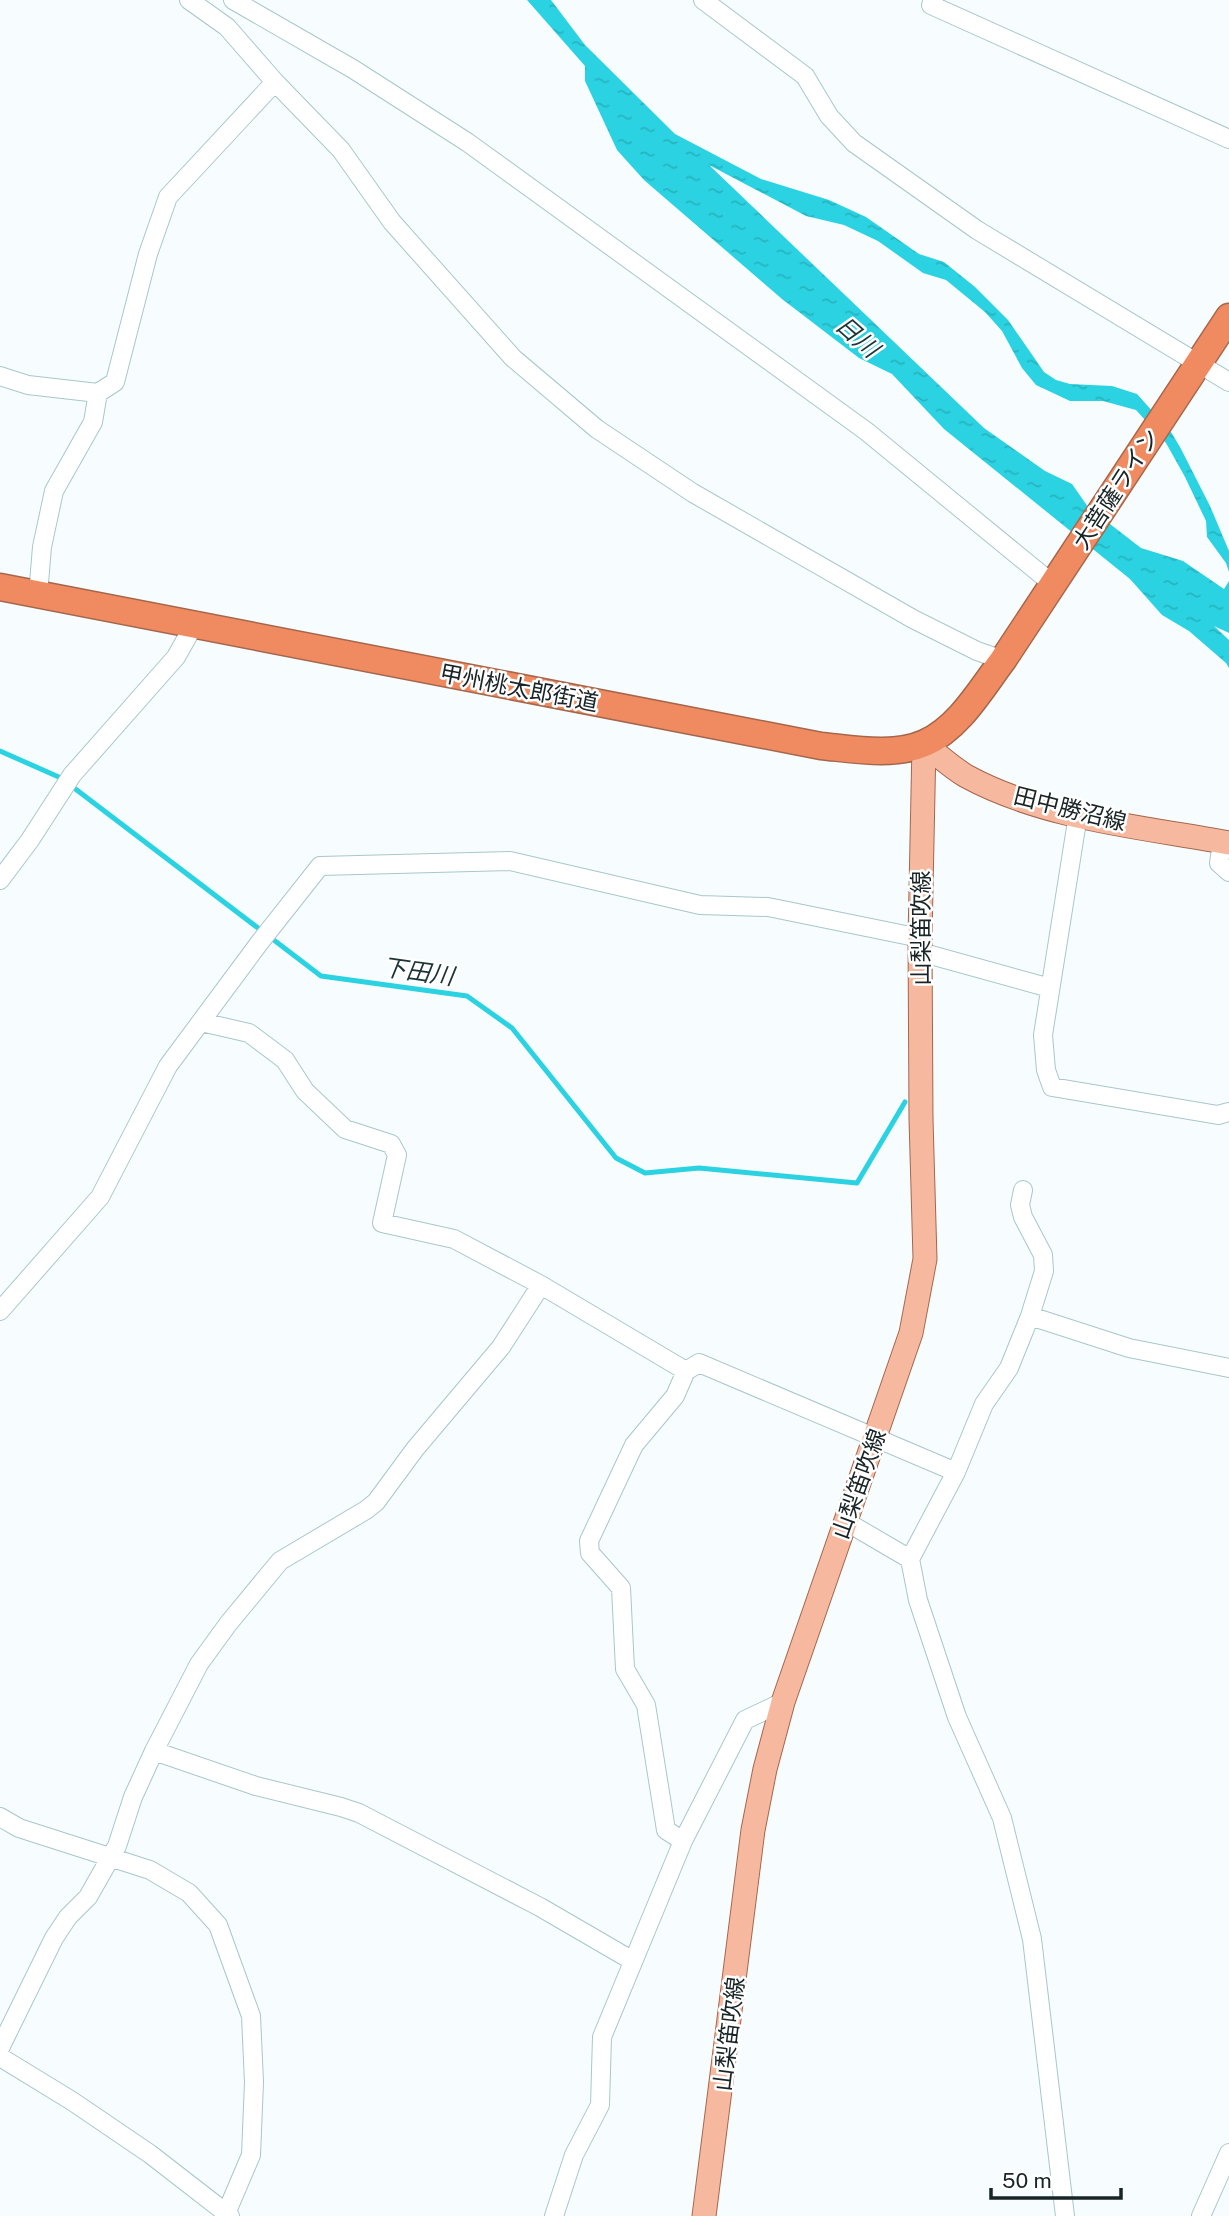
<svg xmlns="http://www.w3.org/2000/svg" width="1229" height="2216" viewBox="0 0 1229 2216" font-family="'Public Sans','Noto Sans JP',sans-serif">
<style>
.water{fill:url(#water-ripples)}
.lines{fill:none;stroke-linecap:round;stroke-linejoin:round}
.stream{stroke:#2bd2e1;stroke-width:5}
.minor-casing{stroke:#a8c7ca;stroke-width:20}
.major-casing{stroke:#a5674c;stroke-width:25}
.highway-casing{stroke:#a5674c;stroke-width:29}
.minor{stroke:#fff;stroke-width:18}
.major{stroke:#f6b9a0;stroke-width:23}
.highway{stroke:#f08b61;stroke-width:26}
.labels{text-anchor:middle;stroke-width:5;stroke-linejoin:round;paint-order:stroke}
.street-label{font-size:23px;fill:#192426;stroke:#fff}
.water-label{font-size:24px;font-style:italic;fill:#1c3538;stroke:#fff}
</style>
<defs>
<pattern id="water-ripples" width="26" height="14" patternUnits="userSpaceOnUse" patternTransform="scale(1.75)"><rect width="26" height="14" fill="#2bd2e1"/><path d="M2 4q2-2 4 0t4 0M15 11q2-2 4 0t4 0" fill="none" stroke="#26b4c1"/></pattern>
</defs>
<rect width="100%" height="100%" fill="#f7fdfe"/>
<path class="water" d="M527 0H551L585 45 675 134 761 179 829 200 866 217 919 254 944 262 975 287 1008 320 1044 372 1056 380 1070 384 1112 386 1137 394 1171 432 1180 447 1210 506 1229 551V572L1226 563 1207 537 1206 521 1185 477 1166 443 1136 410 1103 401H1070L1036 385 1022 368 1002 331 985 312 946 280 923 273 878 241 844 225 806 216 709 165 984 428 1045 471 1072 484 1088 507 1141 548 1183 561 1224 589 1229 581V633L1214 626 1229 640V668L1226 663 1189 631 1162 615 1130 579 944 429 892 374 859 358 782 299 644 180 617 150 585 81V66Z"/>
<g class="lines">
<path class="stream" d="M0 751 61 778 321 976 467 996 512 1028 616 1158 645 1173 699 1168 857 1183 905 1102"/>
<g class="minor-casing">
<path id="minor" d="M189 0 227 27 275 82 341 150 392 222 513 358 597 429 693 493 913 619 977 651 1003 660
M233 0 353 69 467 142 866 431 1054 585
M703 0 805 76 829 116 854 143 977 230 1229 382
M934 0 931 5 1229 139
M0 376 28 385 98 393
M38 595 42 547 54 491 93 422 98 393 115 382 148 254 168 197 275 82
M1078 815 1043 1035 1046 1070 1052 1087 1218 1115 1229 1112
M1222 842 1219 863 1229 872
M0 880 30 840 72 775 176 657 194 625
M920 952 1050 988
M201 1022 249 1033 285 1060 305 1091 345 1129 391 1144 397 1155 382 1223 454 1239 541 1285
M1023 1190 1020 1205 1023 1217 1043 1255 1044 1271 1030 1316 1009 1368 984 1404 956 1472 910 1559 918 1600 957 1717 1002 1818 1032 1939 1065 2216
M0 1311 100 1197 168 1066 260 942 320 866 510 861 700 905 768 907 920 938
M1030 1316 1129 1348 1229 1368
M845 1521 910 1559
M154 1751 256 1786 341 1807 359 1813 540 1907 633 1961
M0 1817 19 1828 150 1870 189 1893 218 1925 251 2016 254 2082 251 2155 225 2216
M683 1841 666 1830 646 1705 625 1669 621 1588 590 1553 589 1541 634 1445 675 1396 686 1371
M0 2048 54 1938 68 1917 88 1897 117 1846 133 1797 154 1751 199 1664 228 1624 280 1561 366 1510 376 1502 415 1449 501 1347 541 1285 686 1371 699 1363 956 1472
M0 2057 72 2101 150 2154 230 2216
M554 2216 574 2155 600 2105 602 2037 683 1841 745 1720 783 1702
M1201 2216 1229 2153"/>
</g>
<g class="major-casing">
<path id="major" d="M924 744C937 754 951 767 966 776 1045 819 1142 827 1229 843
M704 2216 753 1830 765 1769 783 1702 911 1333 925 1259 921 1119 920 938 924 744"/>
</g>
<g class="highway-casing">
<path id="highway" d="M0 587 821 746C853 749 894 757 925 743 959 728 981 689 1003 660L1229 317"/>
</g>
<use href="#minor" class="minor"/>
<use href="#major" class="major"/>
<use href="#highway" class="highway"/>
</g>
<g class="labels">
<g class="street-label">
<text transform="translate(1116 489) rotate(-57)" y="8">大菩薩ライン</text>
<text transform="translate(519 688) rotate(11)" y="8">甲州桃太郎街道</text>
<text transform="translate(1070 809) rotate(14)" y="8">田中勝沼線</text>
<text transform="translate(921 928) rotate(-90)" y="8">山梨笛吹線</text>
<text transform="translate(859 1484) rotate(-70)" y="8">山梨笛吹線</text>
<text transform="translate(729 2034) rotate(-83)" y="8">山梨笛吹線</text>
</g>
<g class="water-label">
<text transform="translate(857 337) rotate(41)" y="8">日川</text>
<text transform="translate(418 972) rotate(8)" y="8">下田川</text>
</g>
</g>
<path d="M991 2188v10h130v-10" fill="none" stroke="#192426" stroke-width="3.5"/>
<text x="1002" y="2188" font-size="21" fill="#192426" stroke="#ffffff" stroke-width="5" paint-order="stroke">50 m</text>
</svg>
